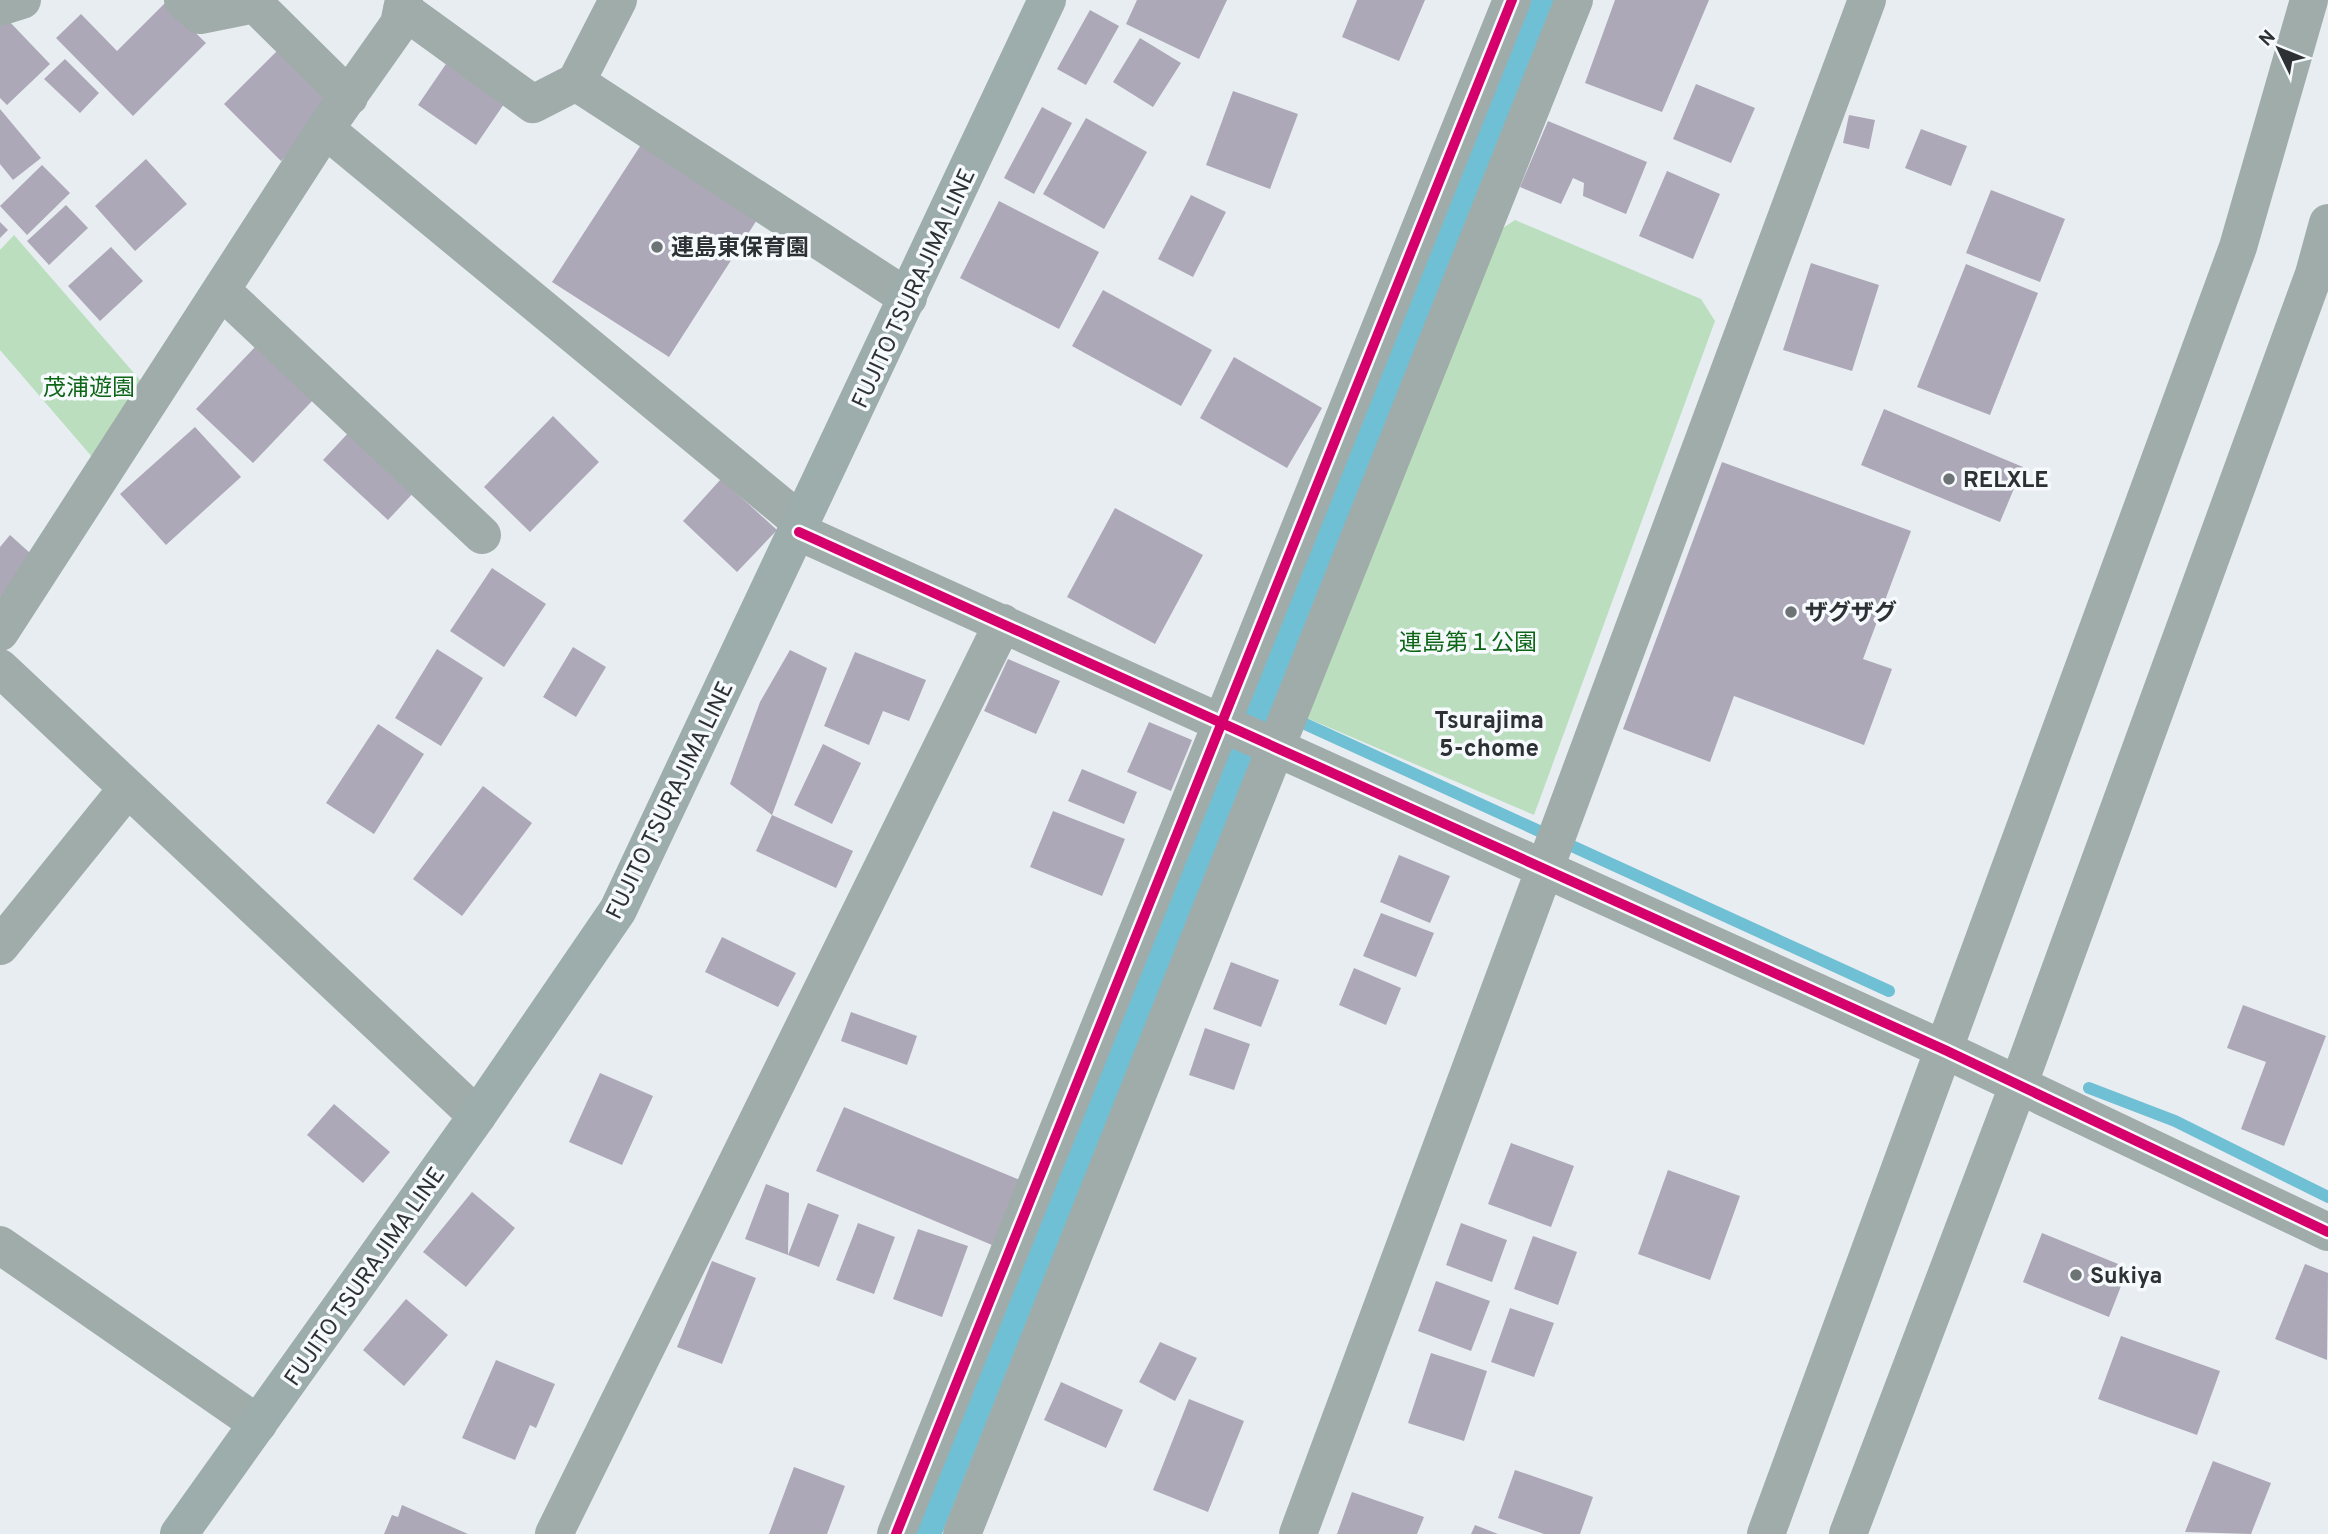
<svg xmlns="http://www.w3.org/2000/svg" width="2328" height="1534" viewBox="0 0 2328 1534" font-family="Overpass,'Noto Sans JP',sans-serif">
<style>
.green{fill:#bbdebf}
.water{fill:#6fc0d5}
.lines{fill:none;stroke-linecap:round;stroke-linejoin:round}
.stream{stroke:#6fc0d5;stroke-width:12}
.building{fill:#ada8b7}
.minor{stroke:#a0acaa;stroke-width:38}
.major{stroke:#9dadac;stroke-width:38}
.cycleway-casing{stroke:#f6fafd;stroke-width:15}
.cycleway{stroke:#d6006c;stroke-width:10}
.poi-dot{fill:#6e7376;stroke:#f6fafd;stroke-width:2.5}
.labels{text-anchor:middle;stroke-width:7;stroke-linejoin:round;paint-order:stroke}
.poi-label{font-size:23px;font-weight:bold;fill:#2d3134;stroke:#f6fafd;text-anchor:start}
.street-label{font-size:23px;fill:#2d3134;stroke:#f6fafd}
.park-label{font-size:23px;fill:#0d6516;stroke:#f6fafd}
.neighbourhood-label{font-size:24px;font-weight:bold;fill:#2d3134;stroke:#f6fafd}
</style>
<rect width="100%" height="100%" fill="#e8edf2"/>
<path class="green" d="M1515 220 1701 299 1715 321 1534 815 1307 718 1500 230Z
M14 235 147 388 99 465 0 350V250Z"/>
<path class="water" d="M1530 0H1556L942 1534H915Z"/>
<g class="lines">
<path class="stream" d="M1292 718 1889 991
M2089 1088 2175 1121 2328 1197"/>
</g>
<path class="building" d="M1137 0H1227L1199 59 1126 24Z
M1357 0H1425L1399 61 1342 37Z
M1615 0H1709L1662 112 1585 83Z
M165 3 206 43 133 116 56 38 81 14 117 51Z
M1090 10 1119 26 1086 85 1057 69Z
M6 18 50 64 7 105 0 98V24Z
M1140 38 1181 63 1153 107 1113 82Z
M280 48 330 98 321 121 281 161 224 104Z
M65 59 99 93 80 113 44 79Z
M446 64 504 104 476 145 418 105Z
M1696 84 1755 108 1731 163 1673 139Z
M1233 91 1298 114 1270 189 1206 165Z
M1042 107 1072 123 1034 194 1004 178Z
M0 109 41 158 13 180 0 164Z
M1849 115 1875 120 1869 149 1843 143Z
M1086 118 1147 152 1104 229 1043 194Z
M1548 121 1647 162 1626 214 1583 196 1584 183 1573 178 1561 204 1520 187Z
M1921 129 1967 146 1951 186 1905 168Z
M646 137 762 212 669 357 552 282Z
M146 159 187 204 135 251 95 206Z
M42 165 70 193 27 235 0 206Z
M1667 171 1720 194 1693 259 1639 236Z
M1991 190 2065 219 2040 282 1966 253Z
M1191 195 1226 212 1193 277 1158 259Z
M999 201 1099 252 1059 329 960 278Z
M66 205 88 228 49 265 27 241Z
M0 222 8 230 0 238Z
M111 247 143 281 100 321 68 286Z
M1811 263 1879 285 1852 371 1783 350Z
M1966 264 2038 293 1990 415 1917 387Z
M1103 290 1212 350 1181 406 1072 346Z
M256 346 313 400 253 463 196 409Z
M1234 357 1322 408 1287 468 1200 418Z
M1884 409 2023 467 2000 522 1861 465Z
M553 416 599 462 530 532 484 487Z
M195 427 241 477 166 545 120 494Z
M351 430 416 490 388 520 323 460Z
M1722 462 1911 531 1863 659 1892 669 1864 745 1734 696 1710 762 1623 729Z
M721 479 777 530 737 572 683 521Z
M1115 508 1203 555 1155 644 1067 597Z
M10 535 40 562 5 601 0 596V547Z
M492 568 546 604 504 667 450 631Z
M573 647 606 667 576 717 543 697Z
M437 649 483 678 441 746 395 718Z
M790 650 827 668 772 815 853 851 836 888 756 851 772 815 730 784 760 702Z
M855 652 926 680 909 721 883 711 869 745 824 726Z
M1008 659 1060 681 1036 734 984 711Z
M1149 722 1192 740 1171 791 1127 772Z
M378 724 424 754 374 834 326 803Z
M823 744 861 763 832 824 794 805Z
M1082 769 1137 792 1124 824 1068 801Z
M483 786 532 823 462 916 413 879Z
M1053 811 1125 839 1102 896 1030 867Z
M1399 855 1450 876 1430 923 1380 902Z
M1381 913 1434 933 1416 977 1363 956Z
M722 937 796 973 778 1007 705 972Z
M1231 962 1279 980 1261 1027 1213 1009Z
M1354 968 1401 988 1386 1025 1339 1005Z
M2243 1005 2326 1036 2284 1146 2241 1129 2266 1062 2227 1048Z
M851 1012 917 1036 907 1065 841 1041Z
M1205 1028 1250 1044 1234 1090 1189 1075Z
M600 1073 653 1096 622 1165 569 1142Z
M334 1104 390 1152 363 1183 307 1135Z
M844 1107 1020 1180 992 1245 816 1171Z
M1511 1143 1574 1166 1551 1227 1488 1204Z
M1668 1170 1740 1196 1710 1280 1638 1254Z
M766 1184 789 1193 788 1255 745 1239Z
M472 1192 515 1228 466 1287 423 1252Z
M808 1203 839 1215 819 1267 788 1255Z
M858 1223 895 1237 874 1294 836 1280Z
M1461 1223 1507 1240 1492 1282 1446 1265Z
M918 1229 968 1246 942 1317 893 1299Z
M2042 1233 2128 1268 2109 1317 2023 1282Z
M1533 1236 1577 1252 1558 1305 1514 1289Z
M712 1261 756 1278 722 1364 677 1347Z
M2305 1264 2328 1273 2327 1360 2275 1339Z
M1436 1281 1490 1301 1471 1351 1418 1331Z
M406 1299 448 1335 404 1386 363 1350Z
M1510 1308 1554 1323 1534 1377 1491 1362Z
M2121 1336 2220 1371 2197 1435 2098 1399Z
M1160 1342 1197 1358 1175 1401 1139 1382Z
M1431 1353 1487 1371 1464 1441 1408 1423Z
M496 1360 555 1384 536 1428 530 1425 515 1460 462 1438Z
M1061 1382 1123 1410 1106 1448 1044 1420Z
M1189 1399 1244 1421 1208 1512 1153 1490Z
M2213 1461 2271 1483 2251 1534 2185 1532Z
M794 1467 845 1486 827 1534H769Z
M1515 1470 1593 1497 1580 1534H1544L1498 1518Z
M1352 1492 1424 1517 1417 1534H1337Z
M402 1505 468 1534H384L392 1515 398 1517Z
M1475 1525 1498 1534H1471Z"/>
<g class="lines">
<path class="minor" d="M183 0 200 15 255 4 349 97
M618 0 576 82 908 298
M0 7 22 0
M402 9 533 104 576 82
M325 129 803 524
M222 291 482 535
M799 532 1945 1050 2328 1232
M0 632 325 129 399 24 404 0
M0 668 477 1116
M0 946 127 789
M0 1245 258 1424
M554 1534 1003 623
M896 1534 1512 0
M962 1534 1574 0
M1298 1534 1867 0
M1766 1534 2238 247 2309 0
M1848 1534 2018 1086 2314 274 2328 223"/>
<path class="major" d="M179 1534 477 1116 618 910 1047 0"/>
<g class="cycleway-casing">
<path id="cycleway" d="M799 532 1945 1050 2328 1232
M896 1534 1512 0"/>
</g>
<use href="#cycleway" class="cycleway"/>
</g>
<g class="poi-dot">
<circle cx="657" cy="247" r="7"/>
<circle cx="1949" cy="479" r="7"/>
<circle cx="1791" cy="612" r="7"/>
<circle cx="2076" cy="1275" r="7"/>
</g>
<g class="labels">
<g class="poi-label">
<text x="671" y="255">連島東保育園</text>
<text x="1963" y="487">RELXLE</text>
<text x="1805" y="620">ザグザグ</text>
<text x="2090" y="1283">Sukiya</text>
</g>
<g class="street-label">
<text transform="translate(913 288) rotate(-65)" y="8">FUJITO TSURAJIMA LINE</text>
<text transform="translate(669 800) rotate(-64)" y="8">FUJITO TSURAJIMA LINE</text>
<text transform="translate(364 1276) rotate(-55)" y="8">FUJITO TSURAJIMA LINE</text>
</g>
<g class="park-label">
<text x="89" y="395">茂浦遊園</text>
<text x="1468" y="650">連島第１公園</text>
</g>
<g class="neighbourhood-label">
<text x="1489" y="728">Tsurajima<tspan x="1489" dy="28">5-chome</tspan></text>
</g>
</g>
<g transform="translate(2279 49) rotate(313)" stroke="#f6fafd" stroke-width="5" paint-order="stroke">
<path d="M0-5L12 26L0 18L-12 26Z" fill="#2d3134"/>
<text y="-10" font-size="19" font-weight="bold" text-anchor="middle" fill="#2d3134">N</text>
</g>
</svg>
